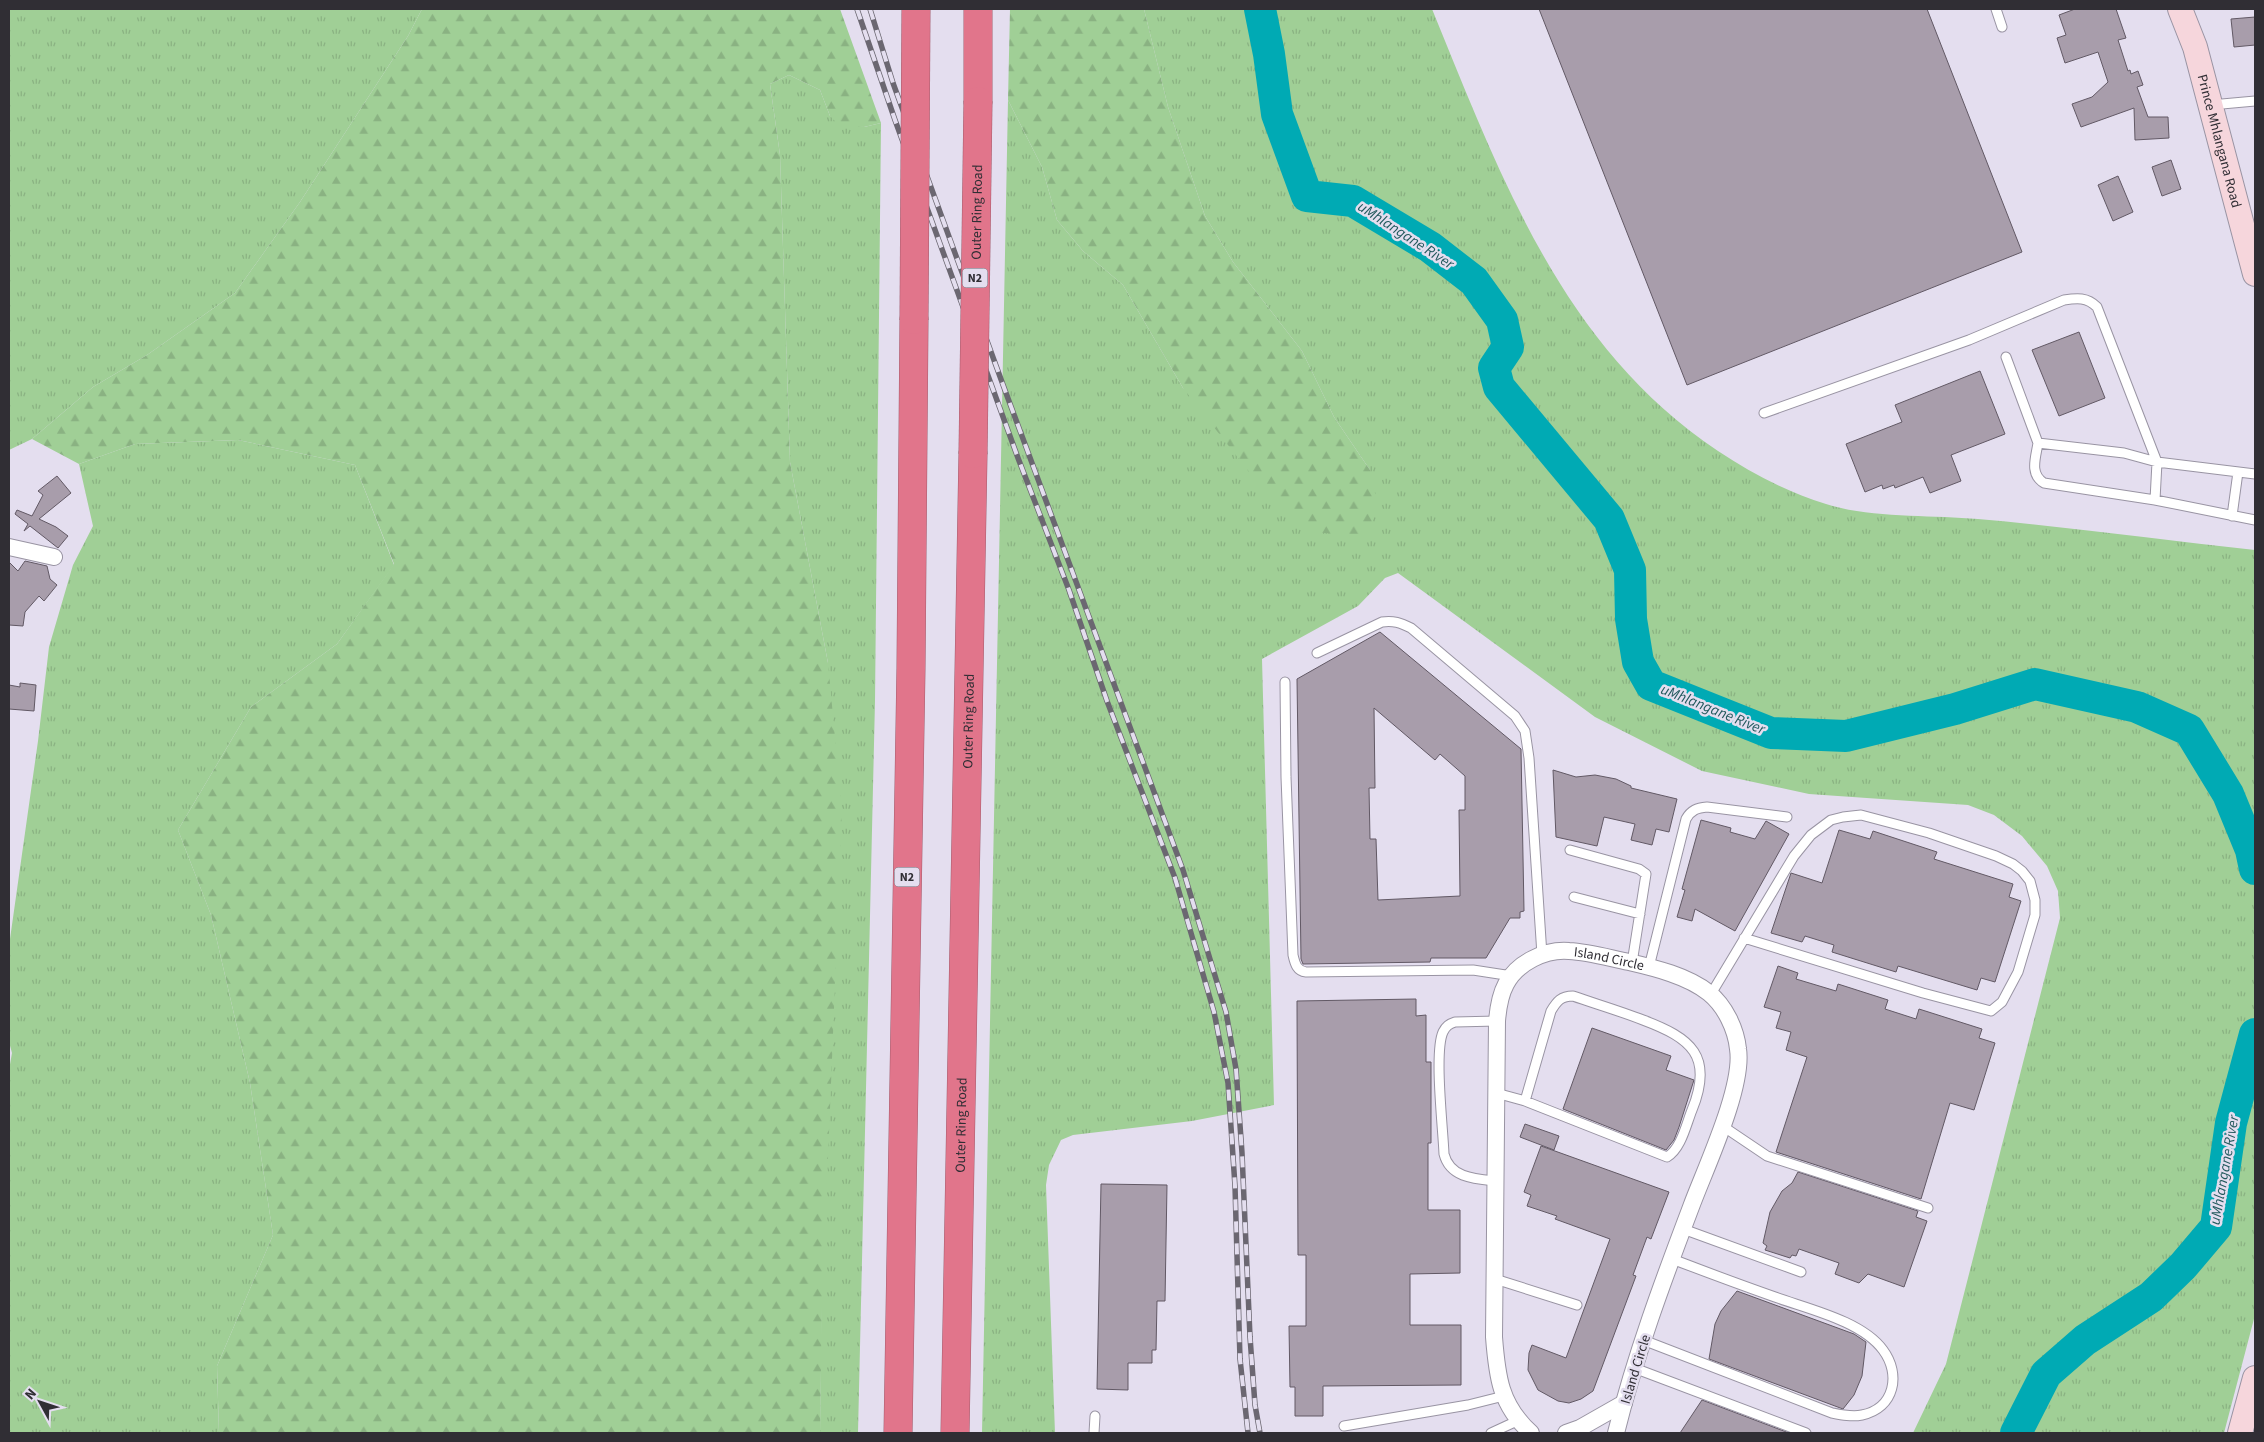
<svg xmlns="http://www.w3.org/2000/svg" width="2264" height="1442" viewBox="0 0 2264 1442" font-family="'Source Sans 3',sans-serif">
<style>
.grass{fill:url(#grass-tufts)}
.forest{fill:url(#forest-firs)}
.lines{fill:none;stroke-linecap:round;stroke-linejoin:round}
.river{stroke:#00aab4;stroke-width:32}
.building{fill:#a89dab;stroke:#625965;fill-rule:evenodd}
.lane-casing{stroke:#9994a3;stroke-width:11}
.street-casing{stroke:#9994a3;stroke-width:18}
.secondary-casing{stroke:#9994a3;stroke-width:26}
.highway-casing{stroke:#a35c6d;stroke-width:29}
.lane{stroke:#fff;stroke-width:9}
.street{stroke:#fff;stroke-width:16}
.secondary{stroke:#f6d6dc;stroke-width:24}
.highway{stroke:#e1758b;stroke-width:28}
.rail-casing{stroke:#6b6771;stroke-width:5.5}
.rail{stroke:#e4deef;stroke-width:4;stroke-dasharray:11;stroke-linecap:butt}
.highway-bridge-casing{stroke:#a35c6d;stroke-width:29;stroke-linecap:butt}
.highway-bridge{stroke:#e1758b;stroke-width:28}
.labels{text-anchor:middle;stroke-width:5;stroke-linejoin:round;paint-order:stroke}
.shield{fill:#e4deef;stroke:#66636c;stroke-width:1}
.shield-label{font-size:12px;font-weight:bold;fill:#302e34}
.street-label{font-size:14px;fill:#302e34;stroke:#e4deef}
.water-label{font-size:15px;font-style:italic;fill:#22595d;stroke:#e4deef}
</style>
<defs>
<pattern id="grass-tufts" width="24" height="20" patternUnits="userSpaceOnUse" patternTransform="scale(1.25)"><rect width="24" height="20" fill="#a0cf96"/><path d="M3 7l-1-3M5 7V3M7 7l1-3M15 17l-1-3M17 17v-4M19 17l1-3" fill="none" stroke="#8ab282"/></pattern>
<pattern id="forest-firs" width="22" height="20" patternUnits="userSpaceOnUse" patternTransform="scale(1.25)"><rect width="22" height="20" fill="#a0cf96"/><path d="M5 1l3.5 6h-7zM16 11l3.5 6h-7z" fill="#8ab282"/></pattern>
</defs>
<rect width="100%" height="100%" fill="#e4deef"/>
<path class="grass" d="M9 9H422L408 36 300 202 235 293 147 355 93 387 32 439 9 450Z
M1144 9H1432C1500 175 1562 347 1718 451 1751 473 1787 492 1826 504 1869 518 1931 515 1978 519 2070 527 2163 540 2255 550V1315L2224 1433H1913L1946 1364 2060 918 2058 891 2047 866 2022 836 1994 815 1968 805 1809 794 1702 771 1595 717 1398 573 1385 578 1358 606 1262 659 1274 1105 1192 1121 1073 1135 1061 1140 1049 1165 1046 1185 1055 1433H982L1008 100 1042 167 1057 220 1083 251 1123 285 1183 388 1370 470 1334 417 1302 351 1233 262 1205 216 1168 107Z
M789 75 820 90 830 116 864 127 881 123 875 701 858 1433H820L828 663 790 462 780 155 770 84Z
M238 440 355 465 394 565 337 644 251 707 178 830 211 915 250 1083 273 1235 217 1366 219 1433H9V1070L12 1053 9 1042V946L38 741 49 647 73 565 93 526 79 464 135 444Z"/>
<path class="forest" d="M422 9H840L881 123 864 127 840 126 830 116 820 90 789 75 770 84 780 155 790 462 828 663 842 811 822 1307 820 1433H219L217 1366 273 1235 250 1083 211 915 178 830 251 707 337 644 394 564 355 465 238 440 135 444 79 464 32 439 93 387 147 355 235 293 300 202 408 36Z
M1010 9H1144L1168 107 1205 216 1233 262 1302 351 1334 417 1370 470 1376 498 1371 526 1357 537 1309 531 1269 497 1183 388 1123 285 1083 251 1057 220 1042 167 1008 100Z"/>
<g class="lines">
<path class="river" d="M1260 9 1269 54 1277 114 1307 196 1353 201 1430 247 1474 281 1502 320 1508 347 1494 368 1499 387 1609 519 1630 570 1631 619 1638 662 1651 685 1771 733 1846 736 1955 709 2035 684 2137 707 2189 730 2228 794 2251 850 2255 869
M2016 1433 2046 1374 2085 1340 2151 1297 2183 1266 2216 1227 2231 1123 2255 1034"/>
</g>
<path class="building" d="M1539 9H1927L2022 252 1687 385Z
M2075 9H2116L2126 38 2118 40 2128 71 2130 70 2131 74 2138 71 2143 85 2137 87 2148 117H2168L2169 138 2135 140 2134 108 2081 127 2072 104 2092 97 2108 82 2098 52 2065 63 2057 38 2066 35 2059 15Z
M2255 17V45L2234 47 2231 19Z
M2171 160 2181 189 2162 196 2152 167Z
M2118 176 2133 212 2113 221 2098 185Z
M2079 332 2105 398 2059 416 2032 350Z
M1980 371 2005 434 1951 455 1961 481 1930 493 1923 477 1895 488 1894 485 1883 489 1882 485 1865 492 1846 444 1902 422 1895 405Z
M57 476 71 493 39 519 56 527 68 536 58 548 30 526 24 531 28 524 15 514 17 510 32 516 43 495 38 491Z
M25 561 47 566 50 579 57 585 44 601 39 596 25 612 23 626 9 625V562L18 571Z
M1380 632 1521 749 1524 911 1520 912V918H1510L1486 958H1431L1430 962 1303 964 1301 959 1297 679ZM1374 708 1435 760 1440 754 1465 776V810H1459L1460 896 1378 900 1376 839H1370L1369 788H1375Z
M20 683 36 685 34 711 9 709V685L20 687Z
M1553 770 1576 777 1595 775 1616 779 1631 786V788L1677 799 1669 832 1656 829 1652 845 1631 840 1635 824 1604 817 1597 846 1556 837Z
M1701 820 1731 828 1730 832 1755 839 1766 821 1789 834 1735 931 1695 909 1692 921 1677 917 1685 890 1682 889Z
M1839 830 1870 839 1873 831 1937 852 1934 859 2013 884 2009 897 2021 901 1995 982 1981 978 1977 990 1898 966 1896 972 1832 952 1834 945 1805 936 1802 942 1771 933 1791 873 1822 883Z
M1778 966 1798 973 1796 979 1836 991 1838 984 1888 1000 1885 1009 1916 1019 1919 1009 1982 1029 1979 1038 1995 1043 1974 1110 1950 1103 1921 1199 1776 1152 1807 1057 1786 1050 1791 1032 1776 1028 1781 1012 1764 1007Z
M1416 999V1016L1426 1015V1062H1431V1143H1428V1210H1460V1273L1410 1274V1325H1461V1385L1323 1386V1416H1295V1387H1290L1289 1326H1306V1255H1298L1297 1001Z
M1592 1028 1671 1056 1666 1070 1694 1080 1679 1127 1674 1140 1666 1150 1563 1109Z
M1525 1124 1559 1136 1554 1150 1520 1137Z
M1541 1146 1669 1192 1651 1239 1647 1237 1633 1275 1636 1276 1593 1391 1581 1399 1569 1403 1558 1401 1538 1390 1528 1370 1529 1353 1532 1345 1566 1358 1610 1239 1555 1219 1557 1216 1527 1206 1531 1195 1524 1192Z
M1798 1172 1918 1211 1916 1217 1927 1221 1904 1287 1868 1274 1859 1283 1835 1274 1839 1263 1799 1249 1796 1256 1792 1255 1790 1258 1765 1250 1767 1246 1763 1243 1770 1212 1782 1191 1792 1183Z
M1101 1184 1167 1185 1165 1301H1157L1156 1350H1152V1363H1128V1390L1097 1389Z
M1737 1291 1854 1334 1866 1342 1862 1376 1854 1395 1843 1409 1709 1359 1715 1324 1721 1311Z
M1702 1400 1789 1433H1680Z"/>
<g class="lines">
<g class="lane-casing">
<path id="lane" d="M1996 9 2002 27
M2211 105 2255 101
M2006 357 2038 443
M1764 413 1969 340 2064 300C2077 298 2087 297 2097 307L2157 462 2155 500 2255 520
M2155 500 2044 483C2029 474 2036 457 2038 443L2124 453 2157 462 2255 474
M2232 516 2238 472
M1317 653 1382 622C1393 620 1401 623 1411 628L1515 716 1525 731 1529 758 1542 955
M1285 682 1286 777 1293 955C1295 964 1297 971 1306 972L1473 970 1512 976
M1570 850 1639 869 1646 874 1632 963
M1574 897 1640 914
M1649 967 1686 819C1691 810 1697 808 1707 807L1787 817
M1711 994 1794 856 1811 835 1831 820 1843 817 1861 815 1929 833 1996 856 2013 864 2022 871 2030 881 2035 900V915L2018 972 2002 1002 1991 1011 1923 993 1744 938
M1496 1093 1525 1101 1667 1157C1681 1149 1686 1125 1692 1110 1714 1056 1691 1038 1643 1020 1620 1011 1596 1004 1573 996 1561 996 1557 1001 1551 1011L1525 1101
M1721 1125 1767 1156 1928 1208
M1496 1181C1475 1179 1450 1178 1444 1154 1443 1128 1434 1052 1443 1032 1446 1026 1449 1024 1455 1022L1497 1021
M1683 1229 1801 1272
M1495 1279 1577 1305
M1643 1340 1832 1413C1842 1415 1852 1417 1862 1415 1895 1408 1901 1374 1883 1350 1862 1321 1808 1309 1775 1297 1741 1285 1706 1272 1672 1259
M1634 1368 1806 1433
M1344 1426 1468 1405 1504 1396
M1094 1433 1095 1416
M1491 1433 1517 1421"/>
</g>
<g class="street-casing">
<g id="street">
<path d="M9 547 54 557"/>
<path id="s1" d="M1531 1433C1500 1405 1497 1376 1494 1337L1497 1021C1498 1009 1500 995 1506 984 1517 963 1545 949 1569 951 1589 952 1609 958 1629 962 1655 968 1688 976 1709 993 1725 1006 1736 1029 1738 1049 1744 1087 1705 1169 1691 1207 1663 1281 1635 1356 1616 1433"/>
<path d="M1566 1433 1580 1428 1624 1403"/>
</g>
</g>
<g class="secondary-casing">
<g id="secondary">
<path id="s2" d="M2180 9 2195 47 2255 274"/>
<path d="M2240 1433 2255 1378"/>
</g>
</g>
<g class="highway-casing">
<g id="highway">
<path d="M978 101V9"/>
<path d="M898 1433 911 668 914 320"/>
<path id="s3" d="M955 1433 973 454"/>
</g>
</g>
<use href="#lane" class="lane"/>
<use href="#street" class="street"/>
<use href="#secondary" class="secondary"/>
<use href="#highway" class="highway"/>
<g class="rail-casing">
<path id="rail" d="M857 9 895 120 1018 458 1069 590 1107 701 1175 878 1214 1012 1228 1083 1235 1186 1240 1359 1248 1433
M870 9 893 83 1006 393 1183 870 1226 1012 1236 1069 1242 1153 1250 1337 1255 1405 1260 1433"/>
</g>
<use href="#rail" class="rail"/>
<g class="highway-bridge-casing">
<g id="highway-bridge">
<path d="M914 320 916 9"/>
<path id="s4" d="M973 454 978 101"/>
</g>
</g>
<use href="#highway-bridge" class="highway-bridge"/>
</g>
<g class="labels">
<g class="shield">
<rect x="962.5" y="268.5" width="25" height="19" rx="4"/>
<rect x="894.5" y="867.5" width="25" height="19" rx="4"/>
</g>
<g class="shield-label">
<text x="975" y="282">N2</text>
<text x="907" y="881">N2</text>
</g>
<g class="street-label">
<text dy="5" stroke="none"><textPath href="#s2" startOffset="138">Prince Mhlangana Road</textPath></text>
<text dy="5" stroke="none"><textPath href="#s4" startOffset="242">Outer Ring Road</textPath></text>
<text dy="5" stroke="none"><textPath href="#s3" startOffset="712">Outer Ring Road</textPath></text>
<text dy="5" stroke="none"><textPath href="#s1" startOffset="576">Island Circle</textPath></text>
<text dy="5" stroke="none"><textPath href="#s3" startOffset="308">Outer Ring Road</textPath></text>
<text transform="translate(1635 1369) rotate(-73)" y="5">Island Circle</text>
</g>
<g class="water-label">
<text transform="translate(1406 235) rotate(33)" y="5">uMhlangane River</text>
<text transform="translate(1713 709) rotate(22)" y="5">uMhlangane River</text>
<text transform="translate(2224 1170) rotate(-80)" y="5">uMhlangane River</text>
</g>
</g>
<rect width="2264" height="1442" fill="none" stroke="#302e34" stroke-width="20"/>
<g transform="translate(40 1402) rotate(310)" stroke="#e4deef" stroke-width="4" paint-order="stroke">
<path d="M0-4L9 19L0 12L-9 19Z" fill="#302e34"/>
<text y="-8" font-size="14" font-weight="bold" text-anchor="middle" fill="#302e34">N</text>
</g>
</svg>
